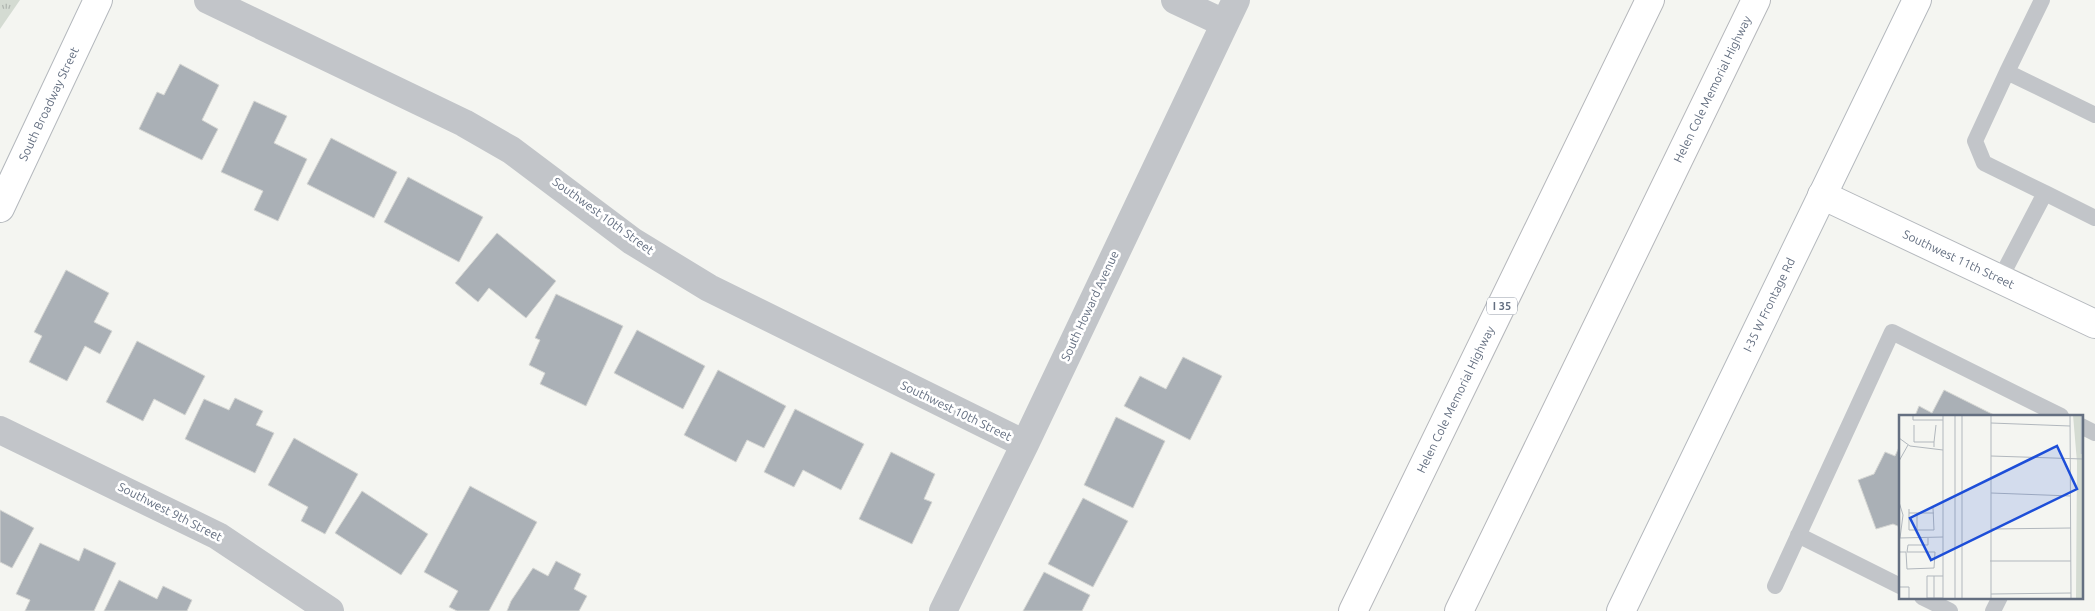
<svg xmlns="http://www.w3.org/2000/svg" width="2095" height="611" viewBox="0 0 2095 611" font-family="Ubuntu,sans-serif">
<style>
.grass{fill:url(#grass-tufts)}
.building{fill:#aab0b6;stroke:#d5d6d3}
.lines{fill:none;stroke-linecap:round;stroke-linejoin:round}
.secondary-casing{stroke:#b4b8bd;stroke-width:30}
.highway-casing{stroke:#b5b7bb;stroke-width:30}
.lane{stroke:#c2c5c9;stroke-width:16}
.street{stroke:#c2c5c9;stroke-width:28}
.secondary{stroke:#fff;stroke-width:28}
.highway{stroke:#fff;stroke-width:28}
.labels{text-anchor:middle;stroke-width:5;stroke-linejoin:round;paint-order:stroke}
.shield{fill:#fff;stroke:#929aa7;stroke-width:1}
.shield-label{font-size:11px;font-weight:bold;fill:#646f81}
.street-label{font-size:12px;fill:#646f81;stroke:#fff}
.inset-river{fill:none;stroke:#bdc5cc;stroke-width:2.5}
.inset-road{fill:none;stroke:#b1b7bd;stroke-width:1}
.view{fill:#1d4ed8;fill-opacity:0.15;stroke:#1d4ed8;stroke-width:2.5}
.inset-edge{fill:none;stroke:#646f81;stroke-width:2.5}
</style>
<defs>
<pattern id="grass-tufts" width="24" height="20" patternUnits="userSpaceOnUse" patternTransform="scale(1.25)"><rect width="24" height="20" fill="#d4dbd2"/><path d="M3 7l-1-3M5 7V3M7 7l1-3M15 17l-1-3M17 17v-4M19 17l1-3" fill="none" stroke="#b0b6b0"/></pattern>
</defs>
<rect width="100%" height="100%" fill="#f4f5f1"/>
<path class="grass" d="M0 0H20L0 29Z"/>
<path class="building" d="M180 64 219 85 202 120 218 129 202 160 139 129 157 92 164 95Z
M254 101 287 116 274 143 307 159 278 221 254 210 263 191 221 172Z
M331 138 397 172 374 218 307 184Z
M408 177 483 217 459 262 384 222Z
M497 233 556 281 526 318 489 288 478 302 455 283Z
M66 270 109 293 94 322 112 331 100 354 85 346 67 381 29 362 42 336 34 332Z
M556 294 623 326 586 406 540 384 545 373 529 365 540 340 535 338Z
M637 330 705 366 683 409 614 373Z
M137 341 205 376 185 415 154 399 143 421 106 402Z
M1183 357 1222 376 1190 440 1124 406 1140 376 1166 389Z
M718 370 786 406 764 448 747 440 736 462 684 435Z
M1944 390 1996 416H1915L1919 406 1932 413Z
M235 398 263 411 256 425 274 433 255 473 185 439 204 399 229 410Z
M795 409 864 444 841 490 803 470 794 487 764 472Z
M1116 417 1165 441 1133 508 1084 485Z
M294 438 358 474 325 534 301 521 308 507 268 485Z
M1900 445V527L1893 524 1876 529 1858 480 1874 474 1885 452 1895 456Z
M891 452 935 474 924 499 932 502 912 544 859 519Z
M470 486 537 522 489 611H457L449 607 458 591 424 572Z
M362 491 428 534 401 575 335 533Z
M1083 498 1128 521 1093 587 1048 564Z
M0 510 34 528 12 568 0 562Z
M40 543 79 561 84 548 116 563 94 611H25L30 600 16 594Z
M556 561 581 574 574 589 587 596 579 611H507L511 601 533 568 548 576Z
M1044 572 1090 595 1082 611H1023Z
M119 580 157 599 163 586 192 600 187 611H104Z"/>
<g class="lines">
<g class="secondary-casing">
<g id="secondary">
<path id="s1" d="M1822 195 2095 324"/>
<path id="s2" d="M0 208 98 0"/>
<path id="s3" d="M1621 611 1917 0"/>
</g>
</g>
<g class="highway-casing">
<g id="highway">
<path id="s4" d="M1353 611 1650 0"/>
<path id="s5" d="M1459 611 1756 0"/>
</g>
</g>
<path class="lane" d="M2042 0 2007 72 2095 115
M2007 72 1975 141 1984 163 2045 193
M2000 279 2045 193 2095 218
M2081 426 2095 433
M1798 535 1900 586
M1775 586 1892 332 2061 416
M1922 597 1950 611
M1993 611 2000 597"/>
<path class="street" d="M208 0 464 123 511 150 632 241 709 288 1025 444
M1175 0 1224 23
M0 430 218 536 330 611
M943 611 1025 444 1236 0"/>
<use href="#secondary" class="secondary"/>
<use href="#highway" class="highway"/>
</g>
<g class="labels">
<rect class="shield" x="1487" y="297.5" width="30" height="17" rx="4"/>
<g class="shield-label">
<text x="1502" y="310">I 35</text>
</g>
<g class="street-label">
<text dy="4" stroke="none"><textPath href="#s5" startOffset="580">Helen Cole Memorial Highway</textPath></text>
<text dy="4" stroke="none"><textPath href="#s2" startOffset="115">South Broadway Street</textPath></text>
<text transform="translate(603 216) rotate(36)" y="4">Southwest 10th Street</text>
<text dy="4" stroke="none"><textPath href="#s1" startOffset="151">Southwest 11th Street</textPath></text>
<text dy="4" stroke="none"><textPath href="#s3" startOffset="340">I-35 W Frontage Rd</textPath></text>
<text transform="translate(1090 306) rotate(-65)" y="4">South Howard Avenue</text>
<text dy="4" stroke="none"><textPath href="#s4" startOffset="235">Helen Cole Memorial Highway</textPath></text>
<text transform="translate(956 411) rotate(26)" y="4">Southwest 10th Street</text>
<text transform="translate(170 512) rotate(27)" y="4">Southwest 9th Street</text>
</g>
</g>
<g transform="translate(1899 415)">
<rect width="184" height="184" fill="#f4f5f1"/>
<path d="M174 0H184V183H177L178 47Z" fill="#d4dbd2"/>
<path class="inset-river" d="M183 39V0"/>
<path class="inset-road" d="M14 0V5H44M44 0V183M56 0V183M63 0V183M92 0V183M171 0 172 183M92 8 171 11M15 10V27H35V32M0 23 11 31 44 35M35 27 37 10M92 41 184 44M0 46 9 30M92 78 172 81M0 87 4 100 1 123M10 94V115H35L34 93M10 98H35M18 98V115M92 114 172 113M0 123 44 122M0 137H7L8 154 35 153 36 137H8L9 130H29V123M91 146H172M35 161V183M0 172H10V183M0 174V123M92 179 172 178M44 183H28V161H44"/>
<path class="view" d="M158 31 178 74 32 145 11 103Z"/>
<rect width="184" height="184" class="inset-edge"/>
</g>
</svg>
